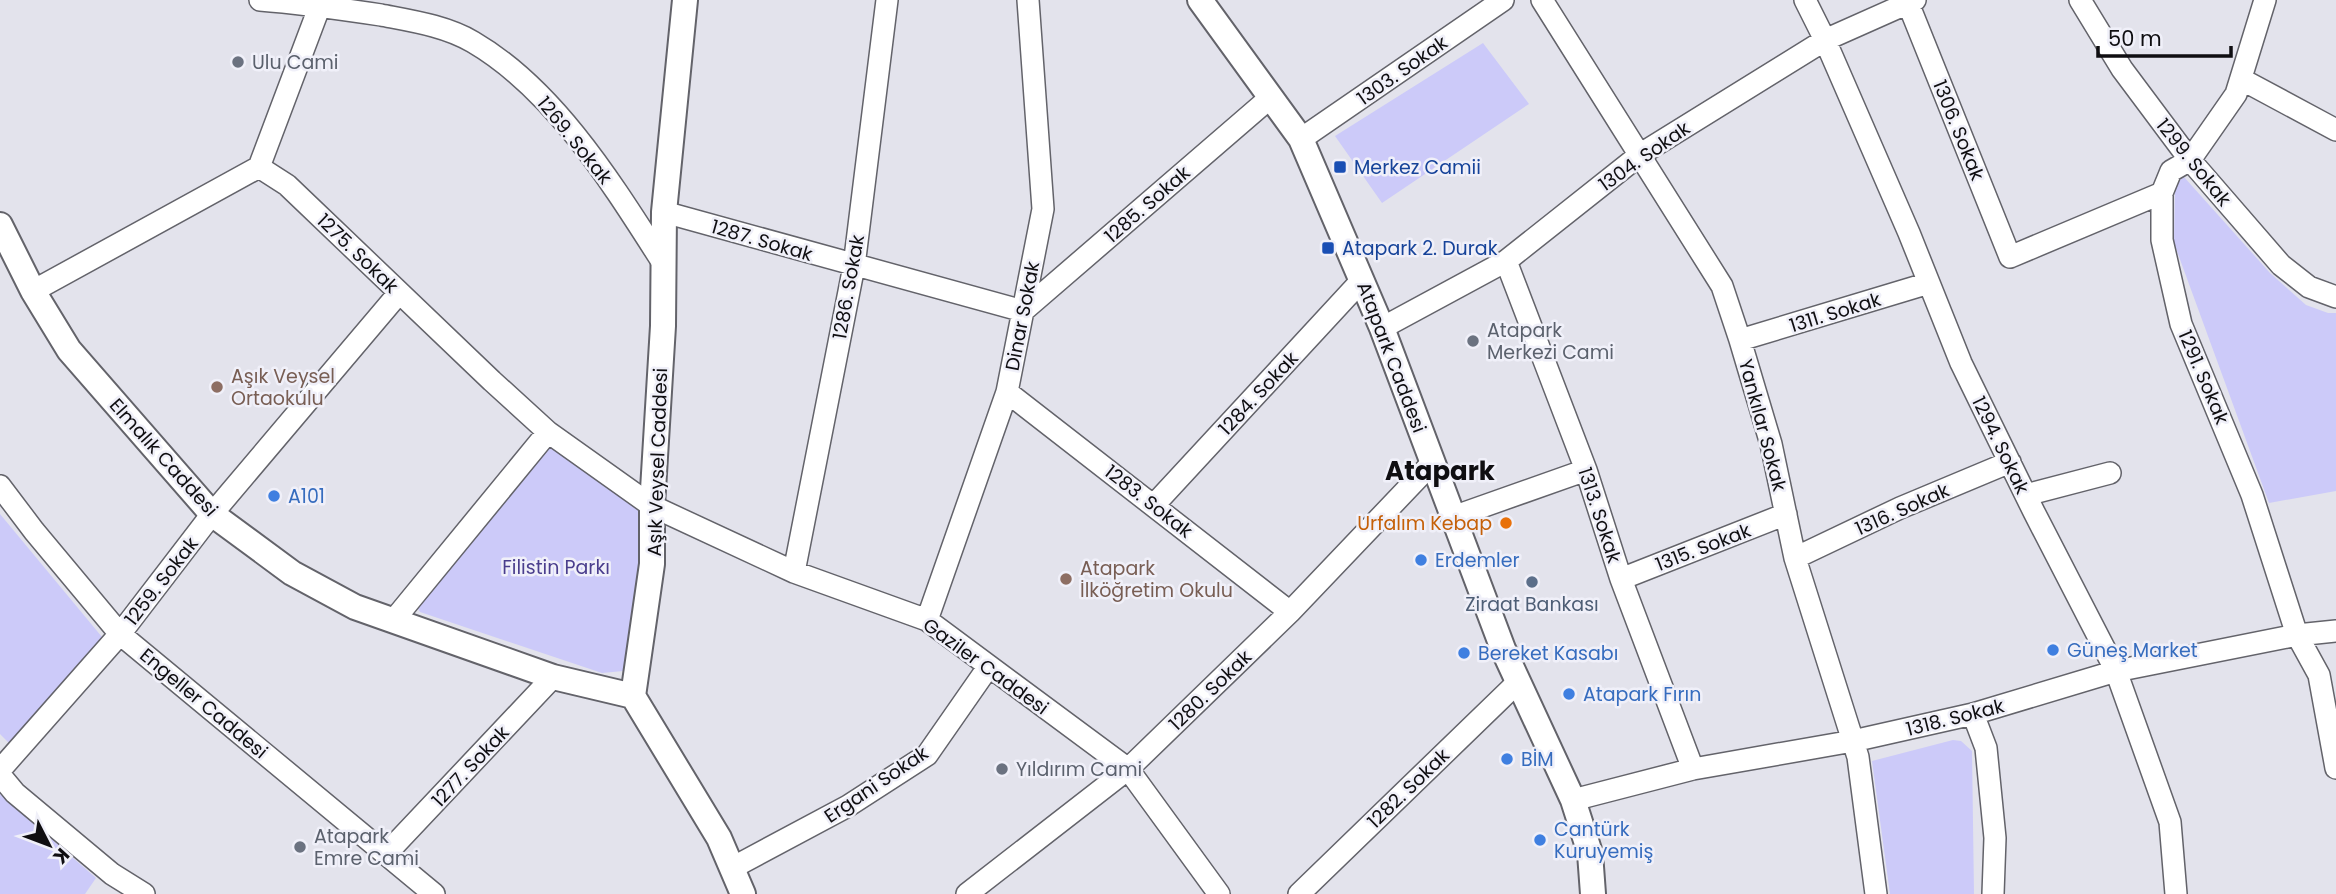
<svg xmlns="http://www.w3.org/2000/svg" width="2336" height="894" font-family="Poppins,sans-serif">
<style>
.green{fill:#cccaf9}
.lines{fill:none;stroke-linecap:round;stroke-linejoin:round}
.minor-casing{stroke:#63636a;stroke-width:24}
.tertiary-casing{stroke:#63636a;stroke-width:28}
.minor{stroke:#fff;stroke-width:21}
.tertiary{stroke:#fff;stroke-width:24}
.worship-dot{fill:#6b7280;stroke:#f0f0f9;stroke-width:2.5}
.transit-dot{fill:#1a4fb4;stroke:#f0f0f9;stroke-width:2.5}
.education-dot{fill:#8d6e63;stroke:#f0f0f9;stroke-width:2.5}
.shop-dot{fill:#3f7fe0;stroke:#f0f0f9;stroke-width:2.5}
.food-dot{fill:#e8710a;stroke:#f0f0f9;stroke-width:2.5}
.service-dot{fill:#5c6f8a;stroke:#f0f0f9;stroke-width:2.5}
.labels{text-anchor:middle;stroke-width:5;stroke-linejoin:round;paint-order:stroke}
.worship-label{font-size:19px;fill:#5b616d;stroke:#f0f0f9;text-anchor:start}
.street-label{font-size:19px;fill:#0f0e11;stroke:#f0f0f9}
.transit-label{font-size:19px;fill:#164399;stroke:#f0f0f9;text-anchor:start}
.education-label{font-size:19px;fill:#785e54;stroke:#f0f0f9;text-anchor:start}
.shop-label{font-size:19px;fill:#366cbe;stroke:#f0f0f9;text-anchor:start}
.food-label{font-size:19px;fill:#c56008;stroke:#f0f0f9;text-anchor:end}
.park-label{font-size:19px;fill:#4a3e8d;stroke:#f0f0f9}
.service-label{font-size:19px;fill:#4e5e75;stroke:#f0f0f9}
.district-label{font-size:26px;font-weight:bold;fill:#0f0e11;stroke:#f0f0f9}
</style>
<rect width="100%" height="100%" fill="#e3e3ec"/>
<path class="green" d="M 1483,43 L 1529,104 L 1382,203 L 1335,136 Z
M 2184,177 L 2270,273 L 2306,305 L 2328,313 L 2336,313 L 2336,491 L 2269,503 L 2174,243 L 2175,189 L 2177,182 Z
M 552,444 L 642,508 C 644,563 641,619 623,671 L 602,673 L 420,612 L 415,604 L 543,449 Z
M 0,514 L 102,637 L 9,743 L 0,734 Z
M 1953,740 L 1961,741 L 1972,751 L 1974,894 L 1890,894 L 1872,761 Z
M 0,794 L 96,878 L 85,894 L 0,894 Z"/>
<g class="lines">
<defs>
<path id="minor" d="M 260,0 C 301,3 341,9 381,15 C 412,21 446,26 473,42 C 555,90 613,185 663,263
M 1542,0 L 1722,286 L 1740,340 L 1771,444 L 1795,558 L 1858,757 L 1876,894
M 1805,0 L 1825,40 L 1909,233 L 1961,363 L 2034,512 L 2116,671 L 2170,822 L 2176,894
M 2080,0 L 2122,69 L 2190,160 L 2281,265 L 2309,287 L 2336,297
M 2265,0 L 2236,94 L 2190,160 L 2171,171 L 2162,193 L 2162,240 L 2181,324 L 2252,495 L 2297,635 L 2319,675 L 2336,768
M 1908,3 L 2010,257 L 2162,193
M 2241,79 L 2336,130
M 1301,139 L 1503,0
M 259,167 L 322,0
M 664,212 L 1023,311 L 1271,97
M 1506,261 L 1586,470 L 1621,579 L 1693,769
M 33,291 L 259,167 L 287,185 L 492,381 L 548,432 L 652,506 L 794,572 L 927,620 L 1128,769 L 1219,894
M 1382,328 L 1506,261 L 1641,154 L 1825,40 L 1915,0
M 1740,340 L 1929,283
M 1007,392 L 1290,612
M 0,486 L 34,531 L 120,634 L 434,894
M 2026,495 L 2110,473
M 1154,505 L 1362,280
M 1453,517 L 1586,470
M 1795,558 L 1900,508 L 2010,462
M 794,572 L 854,266 L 887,0
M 1621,579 L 1786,514
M 927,620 L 1007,392 L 1043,209 L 1028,0
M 393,621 L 548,432
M 1973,714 L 1986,748 L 1995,838 L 1993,894
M 0,770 L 120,634 L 212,514 L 399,293
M 0,775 L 15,793 L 112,874 L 144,894
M 1573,800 L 1693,769 L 1853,741 L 1973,714 L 2116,671 L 2297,635 L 2336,631
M 386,854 L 553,677
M 732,868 L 848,806 L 927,755 L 989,666
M 967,894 L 1128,769 L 1290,612 L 1433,462
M 1299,894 L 1518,682"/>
<path id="tertiary" d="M 685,0 L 664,212 L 663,326 L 652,506 L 652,564 L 633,696 L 719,838 L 743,894
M 1200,0 L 1301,139 L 1382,328 L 1503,649 L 1573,800 L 1590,853 L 1593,894
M 0,225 L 33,291 L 69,350 L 212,514 L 292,573 L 355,607 L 553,677 L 633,696"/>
</defs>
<use href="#minor" class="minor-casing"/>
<use href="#tertiary" class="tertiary-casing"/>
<use href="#minor" class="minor"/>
<use href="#tertiary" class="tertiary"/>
</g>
<g class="worship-dot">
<circle cx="238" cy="62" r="7"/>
<circle cx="1473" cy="341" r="7"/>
<circle cx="1002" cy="769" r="7"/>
<circle cx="300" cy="847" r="7"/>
</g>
<g class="transit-dot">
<rect x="1333" y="160" width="14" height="14" rx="3.5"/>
<rect x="1321" y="241" width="14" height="14" rx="3.5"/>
</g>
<g class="education-dot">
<circle cx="217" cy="387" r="7"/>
<circle cx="1066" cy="579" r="7"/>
</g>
<g class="shop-dot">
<circle cx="274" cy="496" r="7"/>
<circle cx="1421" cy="560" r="7"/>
<circle cx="2053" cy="650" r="7"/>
<circle cx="1464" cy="653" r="7"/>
<circle cx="1569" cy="694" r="7"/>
<circle cx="1507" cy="759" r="7"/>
<circle cx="1540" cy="840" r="7"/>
</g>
<circle class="food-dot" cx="1506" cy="523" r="7"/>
<circle class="service-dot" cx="1532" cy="582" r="7"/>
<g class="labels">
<g class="worship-label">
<text x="252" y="69">Ulu Cami</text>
<text x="1487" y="337">Atapark<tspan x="1487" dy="22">Merkezi Cami</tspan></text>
<text x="1016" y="776">Yıldırım Cami</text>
<text x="314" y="843">Atapark<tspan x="314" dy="22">Emre Cami</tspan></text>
</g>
<g class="street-label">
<text transform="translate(1402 70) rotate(-35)" y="7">1303. Sokak</text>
<text transform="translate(1959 130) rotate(68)" y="7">1306. Sokak</text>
<text transform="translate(575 140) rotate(51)" y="7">1269. Sokak</text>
<text transform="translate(1644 156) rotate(-35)" y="7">1304. Sokak</text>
<text transform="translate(2194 162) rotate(51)" y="7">1299. Sokak</text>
<text transform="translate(1147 204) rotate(-41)" y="7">1285. Sokak</text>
<text transform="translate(762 240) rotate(16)" y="7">1287. Sokak</text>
<text transform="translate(358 253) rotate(44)" y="7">1275. Sokak</text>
<text transform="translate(848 287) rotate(-80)" y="7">1286. Sokak</text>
<text transform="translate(1835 312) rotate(-17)" y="7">1311. Sokak</text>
<text transform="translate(1022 316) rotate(-79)" y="7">Dinar Sokak</text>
<text transform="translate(1392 357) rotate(69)" y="7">Atapark Caddesi</text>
<text transform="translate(2204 377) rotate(67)" y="7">1291. Sokak</text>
<text transform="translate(1258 393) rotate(-47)" y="7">1284. Sokak</text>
<text transform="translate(1763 425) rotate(75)" y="7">Yankılar Sokak</text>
<text transform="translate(2001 445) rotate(64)" y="7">1294. Sokak</text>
<text transform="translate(164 457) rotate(48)" y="7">Elmalık Caddesi</text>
<text transform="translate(657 462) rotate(-88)" y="7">Aşık Veysel Caddesi</text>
<text transform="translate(1149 501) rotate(38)" y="7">1283. Sokak</text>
<text transform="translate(1902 509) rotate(-24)" y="7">1316. Sokak</text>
<text transform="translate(1600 515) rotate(72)" y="7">1313. Sokak</text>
<text transform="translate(1703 547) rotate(-21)" y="7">1315. Sokak</text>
<text transform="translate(161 581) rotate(-52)" y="7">1259. Sokak</text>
<text transform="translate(986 666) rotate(36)" y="7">Gaziler Caddesi</text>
<text transform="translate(1210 690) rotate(-44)" y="7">1280. Sokak</text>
<text transform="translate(204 703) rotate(40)" y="7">Engeller Caddesi</text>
<text transform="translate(1955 717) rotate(-14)" y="7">1318. Sokak</text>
<text transform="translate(470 766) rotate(-47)" y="7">1277. Sokak</text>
<text transform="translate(876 784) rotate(-34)" y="7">Ergani Sokak</text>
<text transform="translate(1408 788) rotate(-44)" y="7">1282. Sokak</text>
</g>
<g class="transit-label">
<text x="1354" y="174">Merkez Camii</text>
<text x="1342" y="255">Atapark 2. Durak</text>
</g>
<g class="education-label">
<text x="231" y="383">Aşık Veysel<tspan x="231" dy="22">Ortaokulu</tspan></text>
<text x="1080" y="575">Atapark<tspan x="1080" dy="22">İlköğretim Okulu</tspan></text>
</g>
<g class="shop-label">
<text x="288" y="503">A101</text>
<text x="1435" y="567">Erdemler</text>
<text x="2067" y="657">Güneş Market</text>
<text x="1478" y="660">Bereket Kasabı</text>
<text x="1583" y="701">Atapark Fırın</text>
<text x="1521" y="766">BİM</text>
<text x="1554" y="836">Cantürk<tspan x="1554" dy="22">Kuruyemiş</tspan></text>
</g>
<g class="food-label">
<text x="1492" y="530">Urfalım Kebap</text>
</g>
<g class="park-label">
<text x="556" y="574">Filistin Parkı</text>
</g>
<g class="service-label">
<text x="1532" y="611">Ziraat Bankası</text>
</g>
<g class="district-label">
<text x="1440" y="480">Atapark</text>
</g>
</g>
<g transform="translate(49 845) rotate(132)" stroke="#f0f0f9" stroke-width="5" paint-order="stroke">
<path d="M0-5L12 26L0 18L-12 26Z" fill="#0f0e11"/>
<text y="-10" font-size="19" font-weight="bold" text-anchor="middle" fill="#0f0e11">K</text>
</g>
<path d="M2098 46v10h133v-10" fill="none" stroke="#0f0e11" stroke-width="3.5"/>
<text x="2108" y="46" font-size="21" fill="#0f0e11" stroke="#f0f0f9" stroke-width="5" paint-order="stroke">50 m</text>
</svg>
